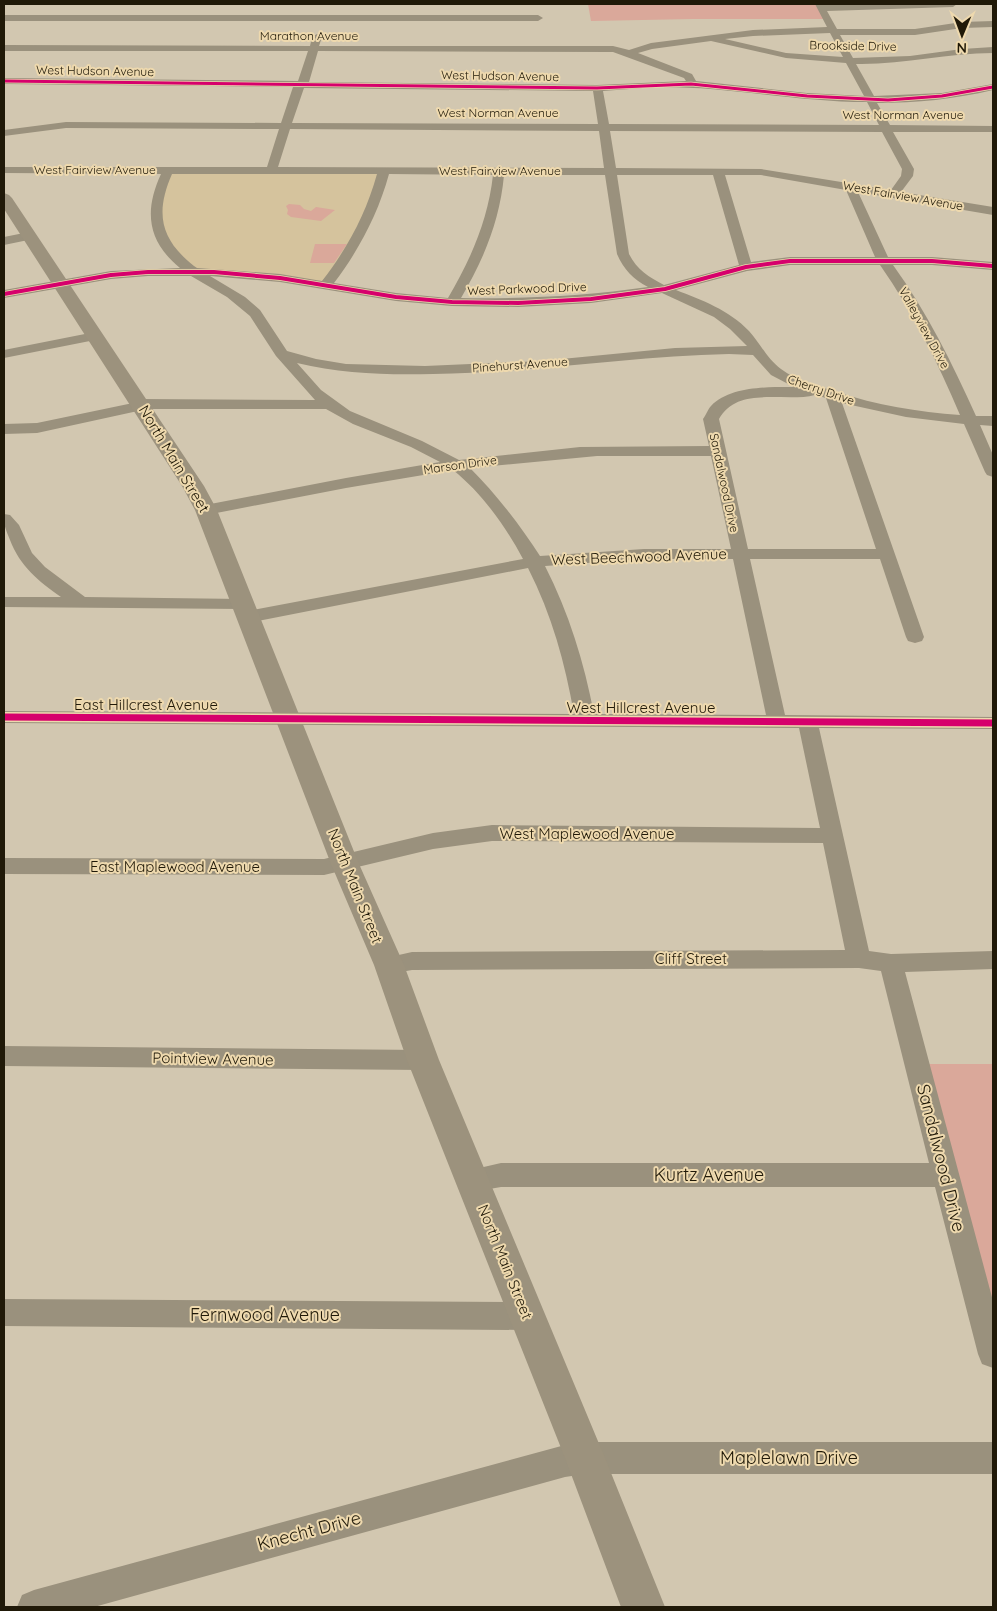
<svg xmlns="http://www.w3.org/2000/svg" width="997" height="1611" font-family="Quicksand,sans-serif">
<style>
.built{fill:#d5c39d}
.green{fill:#daa89a}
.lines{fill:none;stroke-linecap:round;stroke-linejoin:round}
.minor{fill:#9a917d;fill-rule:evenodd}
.major{fill:#9c927d;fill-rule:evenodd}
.cycleway-far2-casing{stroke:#eed9ae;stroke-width:4.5}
.cycleway-far1-casing{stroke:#eed9ae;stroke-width:5.5}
.cycleway-casing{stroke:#eed9ae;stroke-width:10}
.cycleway-far2{stroke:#d6006c;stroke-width:3}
.cycleway-far1{stroke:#d6006c;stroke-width:4}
.cycleway{stroke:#d6006c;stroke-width:7}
.labels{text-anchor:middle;stroke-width:4;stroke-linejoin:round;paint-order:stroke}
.far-street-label{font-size:12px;fill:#201908;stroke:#eed9ae}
.street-label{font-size:15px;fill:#201908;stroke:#eed9ae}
.near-street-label{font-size:18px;fill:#201908;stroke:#eed9ae}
</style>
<rect width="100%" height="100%" fill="#d2c7b0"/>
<path class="built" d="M 168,170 L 384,171 L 379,193 L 326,285 L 195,272 L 157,230 Z"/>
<path class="green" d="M 588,4 L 819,4 L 827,19 L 693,19 L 591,21 Z
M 289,204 L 300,205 L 304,209 L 311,211 L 316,207 L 335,210 L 321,221 L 291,217 L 287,214 L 288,210 L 286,206 Z
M 315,244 L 347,244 L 334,263 L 310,263 Z
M 917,1064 L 993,1064 L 993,1302 L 979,1302 Z"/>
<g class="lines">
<path class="minor" d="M 815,4 L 824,5 L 957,4 L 953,7 L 827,11 L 837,29 L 915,29 L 962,22 L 993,21 L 993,27 L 962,28 L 915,35 L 840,35 L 853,58 L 910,56 L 962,49 L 993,47 L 993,53 C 947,53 902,65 856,64 L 874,96 L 942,93 L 993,84 L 993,90 C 955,99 917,103 877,103 L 890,125 L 993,126 L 993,132 L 893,132 L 914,169 L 913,176 L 901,192 L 993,207 L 993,215 L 858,192 L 888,257 L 932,257 L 993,262 L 993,270 L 932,265 L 893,265 C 927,312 952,363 976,416 L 993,416 L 993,426 L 980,425 L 993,455 L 993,477 L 987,475 L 985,472 L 964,424 L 906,417 L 842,403 L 924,637 L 922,641 L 915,643 L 908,641 L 906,637 L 880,559 L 750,559 L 785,715 L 993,717 L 993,729 L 819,728 L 869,951 L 891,954 L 993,951 L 993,969 L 905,972 L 993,1301 L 993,1368 L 982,1364 L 978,1354 L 935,1187 L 501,1187 L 472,1192 L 462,1188 L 458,1180 L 462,1172 L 501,1163 L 929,1163 L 881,971 L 859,968 L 412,970 L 389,974 L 381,971 L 377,965 L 381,959 L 412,952 L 845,950 L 823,843 L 492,841 L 433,849 L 324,875 L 4,874 L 4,858 L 324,859 L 433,833 L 492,825 L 820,828 L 799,728 L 4,723 L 4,711 L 574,714 C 565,663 552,615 528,568 L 248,623 L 242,621 L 239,617 L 242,613 L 248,611 L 523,559 C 506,527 482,493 453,470 L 346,488 L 206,515 L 200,514 L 198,510 L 200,506 L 346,478 L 440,462 L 411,447 L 353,424 L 326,409 L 147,409 L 37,433 L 4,434 L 4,424 L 37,423 L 133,403 L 140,399 L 315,400 L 276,356 L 250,316 L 227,297 L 191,276 L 148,276 L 111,279 L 4,298 L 4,290 L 111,271 L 180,268 C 147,241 144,211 161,174 L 4,173 L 4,167 L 267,167 L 279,129 L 66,128 L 4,136 L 4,130 L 66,122 L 281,123 L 293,87 L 4,84 L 4,78 L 298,81 L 308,51 L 4,51 L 4,45 L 310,46 L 312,37 L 317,34 L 322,37 L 319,46 L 613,46 L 629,50 L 651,43 L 753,30 L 827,27 ZM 830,33 L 843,57 L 786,53 L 725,39 L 753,36 ZM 711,41 L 786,58 L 846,63 L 864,96 L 807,93 L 696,81 L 692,74 L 638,53 L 652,49 ZM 318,51 L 613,52 L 684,78 L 686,81 L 597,85 L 309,82 ZM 656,87 C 727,86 796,102 867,102 L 879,125 L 609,124 L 603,91 ZM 304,88 L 593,91 L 598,124 L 292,123 ZM 290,129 L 599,131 L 604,168 L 278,167 ZM 610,131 L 882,132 L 902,169 L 901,176 L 891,190 L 761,169 L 616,168 ZM 172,174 L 377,174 C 366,214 347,249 322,281 L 280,274 L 197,268 L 194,266 C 160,239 155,213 172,174 ZM 389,174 L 493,175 C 488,220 471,259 448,298 L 396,293 L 334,283 C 359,250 378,214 389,174 ZM 504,175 L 605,175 L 617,254 C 624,270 633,279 648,287 C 586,296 524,299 461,298 C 484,259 500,220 504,175 ZM 617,175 L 713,175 L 739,265 L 664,285 C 649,277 637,270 629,254 ZM 725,175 L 761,175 L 846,190 L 875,257 L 790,257 L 751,262 ZM 790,265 L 880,265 C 913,312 938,363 960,415 C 918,412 876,405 837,392 C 818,386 797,381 781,369 C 767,359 760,343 749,331 C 729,310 702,300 676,290 L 747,271 ZM 210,276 L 280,282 L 396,301 L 452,306 L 518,307 L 591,303 L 662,293 L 714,317 L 730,329 L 747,346 L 675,348 L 541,361 L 425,366 L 346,364 L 316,359 L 287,351 L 260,310 L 245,297 ZM 729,354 L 753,355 L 771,375 L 794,387 C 769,387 730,386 711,406 C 708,409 706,415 703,419 L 709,446 L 580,447 L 459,460 L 422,441 L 350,411 L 321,390 L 297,363 C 342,374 387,375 433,374 C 532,373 630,356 729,354 ZM 815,395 L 826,398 L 876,549 L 748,549 L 719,419 C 738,385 785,403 815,395 ZM 597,456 L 711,456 L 731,549 L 644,549 L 540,556 C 519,524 497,495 470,468 ZM 644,559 L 733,559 L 766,715 L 594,714 C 584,662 569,613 545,566 Z
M 4,15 L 538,15 L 543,18 L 538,21 L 4,21 Z
M 29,232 L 35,236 L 33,239 L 4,245 L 4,237 Z
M 95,332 L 102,336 L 100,339 L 4,358 L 4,350 Z
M 4,514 L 10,515 L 19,525 L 32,553 L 45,567 L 85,597 L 243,599 L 249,600 L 252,604 L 249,608 L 243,609 L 4,607 L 4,597 L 61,597 C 38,581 20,566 10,540 C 6,530 3,524 4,514 Z
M 4,1046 L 423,1050 L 432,1053 L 436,1060 L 432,1067 L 423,1070 L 4,1066 Z
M 4,1299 L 526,1302 L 536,1306 L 541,1316 L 536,1326 L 526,1330 L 4,1326 Z
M 585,1442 L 993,1442 L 993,1474 L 585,1474 L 565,1477 L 94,1607 L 17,1607 L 22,1595 L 34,1590 L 565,1445 Z"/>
<path class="major" d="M 4,193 L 9,195 L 12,198 L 204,486 L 217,510 L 359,864 L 404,965 L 439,1060 L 605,1458 L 665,1607 L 621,1607 L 565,1458 L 407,1060 L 374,965 L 331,864 L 195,510 L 182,486 L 4,209 Z"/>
<defs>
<path id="cycleway-far2" d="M 4,81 L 597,88 L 691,84 L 807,96 L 888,100 L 942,96 L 993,87"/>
<path id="cycleway-far1" d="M 4,294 L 111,275 L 148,272 L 214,272 L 280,278 L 396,297 L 452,302 L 518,303 L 591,299 L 665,289 L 746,267 L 790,261 L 932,261 L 993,266"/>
<path id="cycleway" d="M 4,717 L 993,723"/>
</defs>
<use href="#cycleway-far2" class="cycleway-far2-casing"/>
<use href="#cycleway-far1" class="cycleway-far1-casing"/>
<use href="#cycleway" class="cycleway-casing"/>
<use href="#cycleway-far2" class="cycleway-far2"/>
<use href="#cycleway-far1" class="cycleway-far1"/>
<use href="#cycleway" class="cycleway"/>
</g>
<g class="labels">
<g class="far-street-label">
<text x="309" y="40">Marathon Avenue</text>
<text transform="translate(853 46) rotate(1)" y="4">Brookside Drive</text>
<text transform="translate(95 71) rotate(1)" y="4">West Hudson Avenue</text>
<text transform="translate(500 76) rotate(1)" y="4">West Hudson Avenue</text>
<text x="498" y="117">West Norman Avenue</text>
<text x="903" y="119">West Norman Avenue</text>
<text x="95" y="174">West Fairview Avenue</text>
<text x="500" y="175">West Fairview Avenue</text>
<text transform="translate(903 196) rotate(10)" y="4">West Fairview Avenue</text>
<text transform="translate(527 289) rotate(-2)" y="4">West Parkwood Drive</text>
<text transform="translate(924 328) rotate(61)" y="4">Valleyview Drive</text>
<text transform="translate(520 365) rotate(-4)" y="4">Pinehurst Avenue</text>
<text transform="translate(821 390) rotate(19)" y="4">Cherry Drive</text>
<text transform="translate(460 465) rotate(-8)" y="4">Marson Drive</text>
<text transform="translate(724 483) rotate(78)" y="4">Sandalwood Drive</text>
</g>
<g class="street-label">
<text transform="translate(174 459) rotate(59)" y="5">North Main Street</text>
<text transform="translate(639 557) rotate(-2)" y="5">West Beechwood Avenue</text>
<text x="146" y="710">East Hillcrest Avenue</text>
<text x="641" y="713">West Hillcrest Avenue</text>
<text x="587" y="839">West Maplewood Avenue</text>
<text x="175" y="872">East Maplewood Avenue</text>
<text transform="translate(355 886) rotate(68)" y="5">North Main Street</text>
<text x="691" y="964">Cliff Street</text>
<text transform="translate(213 1059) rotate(1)" y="5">Pointview Avenue</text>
<text transform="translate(505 1262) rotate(68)" y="5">North Main Street</text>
</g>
<g class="near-street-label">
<text transform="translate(941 1158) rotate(76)" y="6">Sandalwood Drive</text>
<text x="709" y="1181">Kurtz Avenue</text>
<text x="265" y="1321">Fernwood Avenue</text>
<text x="789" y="1464">Maplelawn Drive</text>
<text transform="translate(309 1531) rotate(-15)" y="6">Knecht Drive</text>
</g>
</g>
<rect width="997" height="1611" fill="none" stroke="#201908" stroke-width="10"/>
<g transform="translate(962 35) rotate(181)" stroke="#eed9ae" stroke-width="4" paint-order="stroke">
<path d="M0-4L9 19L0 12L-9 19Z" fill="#201908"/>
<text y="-8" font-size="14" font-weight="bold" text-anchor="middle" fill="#201908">N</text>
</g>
</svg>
